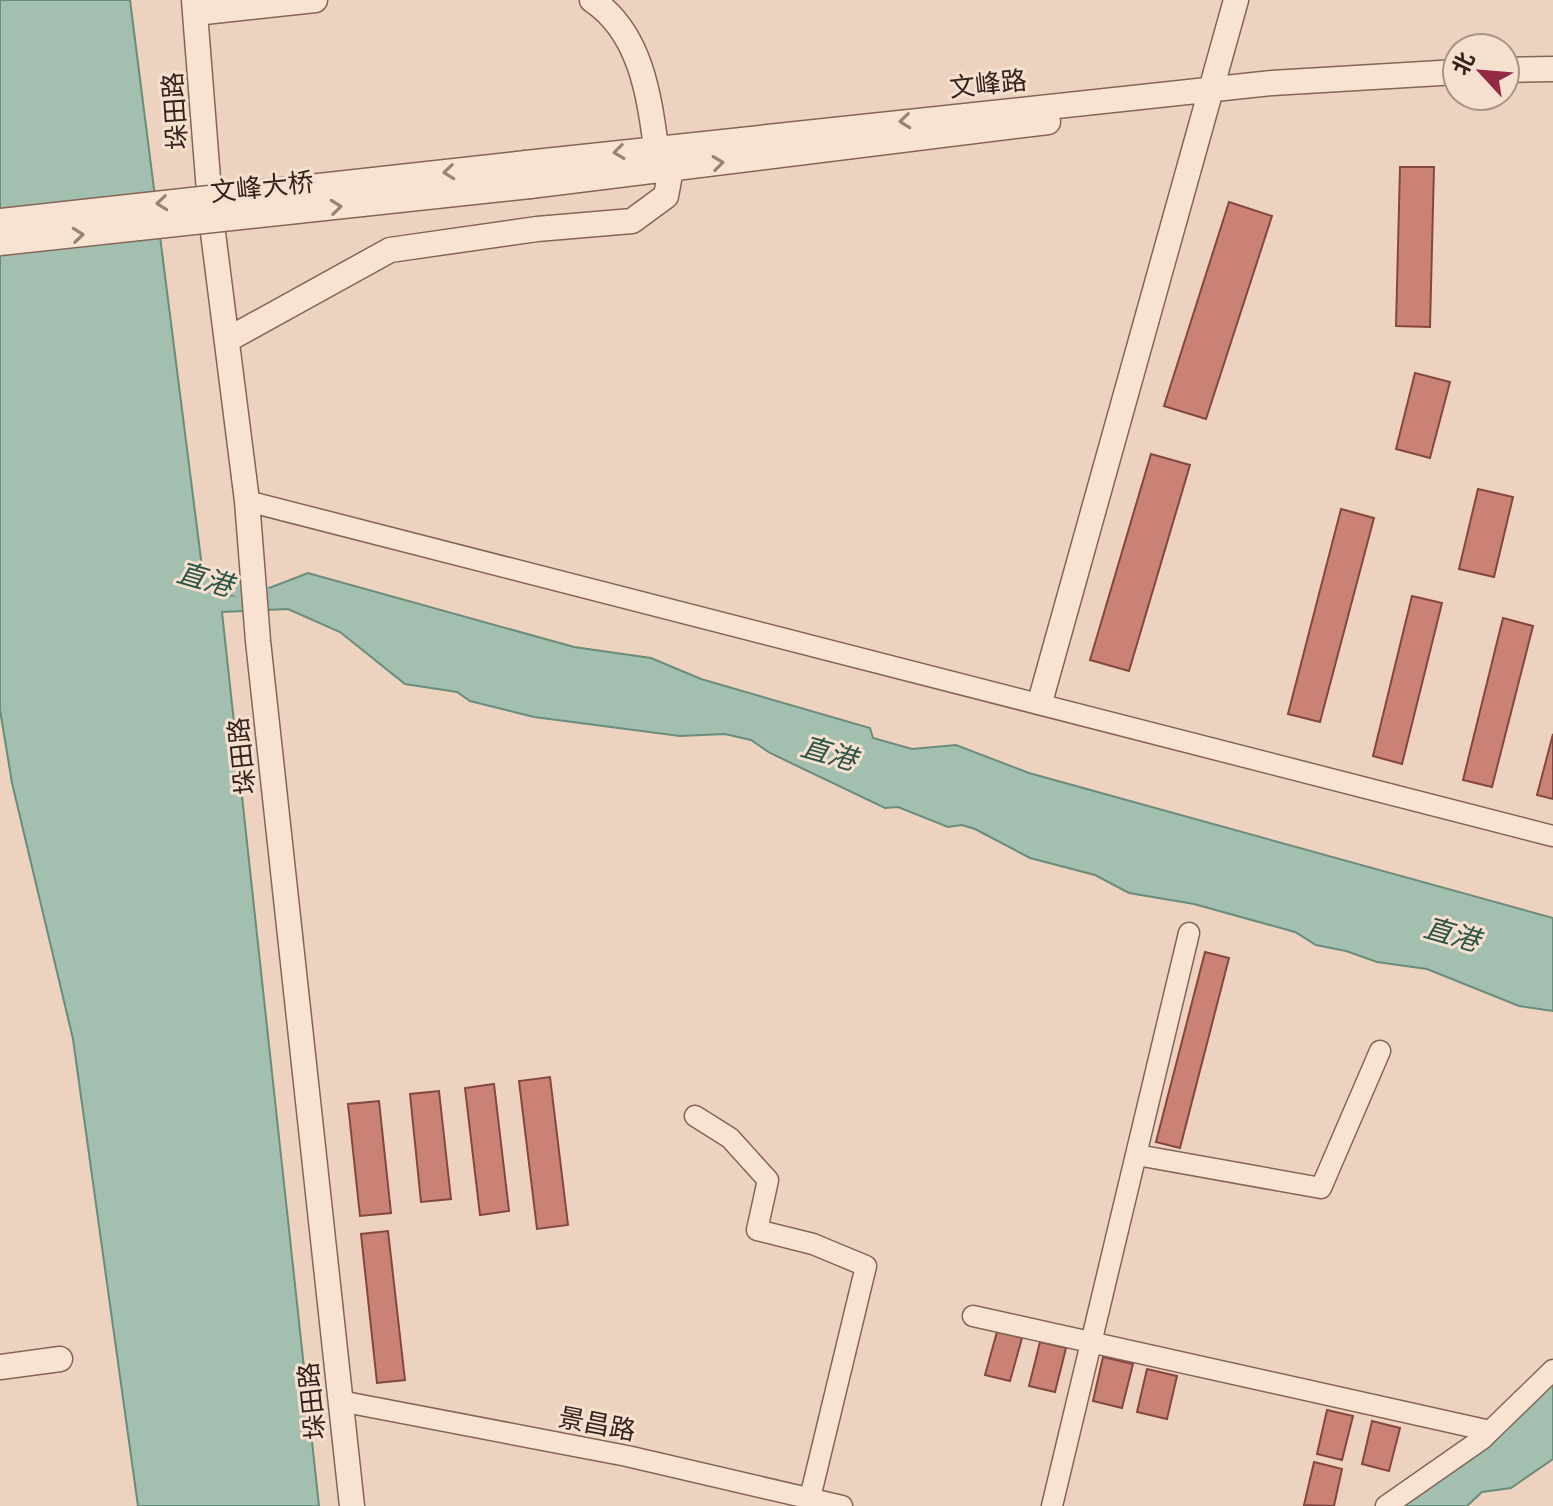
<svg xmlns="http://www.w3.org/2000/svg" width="1553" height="1506" font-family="'Playfair Display','Noto Sans SC',serif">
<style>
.water{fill:#a2bfaf;stroke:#6a8c7b;stroke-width:2}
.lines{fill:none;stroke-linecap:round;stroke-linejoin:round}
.canal{stroke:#a2bfaf;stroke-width:18}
.building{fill:#cb8276;stroke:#84473e;stroke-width:2}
.minor-casing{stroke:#856458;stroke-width:23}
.tertiary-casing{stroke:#856458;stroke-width:27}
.minor{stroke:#f8e3d2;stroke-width:20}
.tertiary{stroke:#f8e3d2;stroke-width:24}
.tertiary-bridge-casing{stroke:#856458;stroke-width:27;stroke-linecap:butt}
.tertiary-bridge{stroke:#f8e3d2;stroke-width:24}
.oneway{stroke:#968277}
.labels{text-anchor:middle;stroke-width:6;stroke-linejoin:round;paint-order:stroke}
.street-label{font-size:26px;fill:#35221c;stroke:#f5dfcf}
.water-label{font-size:28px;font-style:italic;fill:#2c5547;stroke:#f5dfcf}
</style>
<rect width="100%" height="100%" fill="#edd3bf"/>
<path class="water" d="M 0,0 L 130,0 L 202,567 L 217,573 L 219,596 L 251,595 L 308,573 L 574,647 L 651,658 L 701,679 L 870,728 L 873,738 L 912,749 L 956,745 L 1029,773 L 1553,918 L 1553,1011 L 1519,1006 L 1427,969 L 1377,962 L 1346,951 L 1316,945 L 1295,932 L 1194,904 L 1129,893 L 1095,875 L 1030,858 L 975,829 L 962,825 L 948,827 L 898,807 L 885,808 L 770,753 L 751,740 L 725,734 L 680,736 L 534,717 L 470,701 L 457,692 L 405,684 L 340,632 L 288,609 L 222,612 L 319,1506 L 138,1506 L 73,1039 L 12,783 L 0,710 Z
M 1553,1370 L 1553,1459 L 1511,1488 L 1482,1492 L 1467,1506 L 1386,1506 Z"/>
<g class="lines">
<path class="canal" d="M 194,575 L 262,594"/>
</g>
<path class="building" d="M 1400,167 L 1434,167 L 1430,327 L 1396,326 Z
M 1229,202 L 1272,216 L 1206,419 L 1164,406 Z
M 1415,373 L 1450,382 L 1430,458 L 1396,449 Z
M 1151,454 L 1190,465 L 1129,671 L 1090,660 Z
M 1478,489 L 1513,497 L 1494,577 L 1459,569 Z
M 1341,509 L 1374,518 L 1320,722 L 1288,714 Z
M 1412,596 L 1442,603 L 1402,764 L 1373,756 Z
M 1503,618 L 1533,626 L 1492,787 L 1463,780 Z
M 1553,734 L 1553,799 L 1537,795 Z
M 1205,952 L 1229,958 L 1180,1148 L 1156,1142 Z
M 550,1077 L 568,1225 L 537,1229 L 519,1081 Z
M 494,1084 L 509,1211 L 480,1215 L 465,1088 Z
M 439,1091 L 451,1199 L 421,1202 L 410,1094 Z
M 379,1101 L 391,1213 L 360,1216 L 348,1104 Z
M 388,1231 L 405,1380 L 377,1383 L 361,1234 Z
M 997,1332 L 1022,1338 L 1010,1381 L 985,1375 Z
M 1040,1342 L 1066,1348 L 1055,1392 L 1029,1386 Z
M 1103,1357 L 1133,1364 L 1122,1408 L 1093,1401 Z
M 1147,1369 L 1177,1376 L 1167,1419 L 1137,1412 Z
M 1327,1410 L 1353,1416 L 1342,1460 L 1317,1454 Z
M 1372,1421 L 1400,1428 L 1389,1471 L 1362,1464 Z
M 1314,1462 L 1342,1469 L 1334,1506 L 1304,1505 Z"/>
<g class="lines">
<defs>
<path id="minor" d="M 247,501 L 1553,836
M 695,1116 L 730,1138 L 768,1180 L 757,1230 L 813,1244 L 866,1266 L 808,1506
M 1137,1155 L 1321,1188 L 1380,1051
M 973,1316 L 1490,1431
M 340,1401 L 627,1456 L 842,1506
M 1052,1506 L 1189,933
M 1386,1506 L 1482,1439 L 1553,1370"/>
<path id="tertiary" d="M 194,0 L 211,217 L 247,501 L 258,641 L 352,1506
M 592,0 C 640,32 649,94 656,147
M 195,13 L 315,0
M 1505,70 L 1553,69
M 526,163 L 1272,83 L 1457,72
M 530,186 L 1048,122
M 227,340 L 390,250 L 537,229 L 632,221 L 666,196 L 671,169
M 1040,702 L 1236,0
M 0,1367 L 60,1359"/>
</defs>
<use href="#minor" class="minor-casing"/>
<use href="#tertiary" class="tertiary-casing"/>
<use href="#minor" class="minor"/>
<use href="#tertiary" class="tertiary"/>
<defs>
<path id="tertiary-bridge" d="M 0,221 L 526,163
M 0,243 L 530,186"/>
</defs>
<use href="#tertiary-bridge" class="tertiary-bridge-casing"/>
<use href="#tertiary-bridge" class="tertiary-bridge"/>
</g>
<defs><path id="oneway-chevron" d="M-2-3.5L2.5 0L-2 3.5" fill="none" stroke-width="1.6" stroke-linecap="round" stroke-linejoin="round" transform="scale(2)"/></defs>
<g class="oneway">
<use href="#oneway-chevron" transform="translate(905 121) rotate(174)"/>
<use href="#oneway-chevron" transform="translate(619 152) rotate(173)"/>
<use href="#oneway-chevron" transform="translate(718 163) rotate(-7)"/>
<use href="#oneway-chevron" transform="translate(449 172) rotate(174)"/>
<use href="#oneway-chevron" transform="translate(162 203) rotate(174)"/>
<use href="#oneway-chevron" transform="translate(336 207) rotate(-6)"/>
<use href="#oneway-chevron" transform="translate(78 235) rotate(-6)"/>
</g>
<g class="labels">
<g class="street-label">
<text transform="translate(988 84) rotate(-6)" y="9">文峰路</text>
<text transform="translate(175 111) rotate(-94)" y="9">垛田路</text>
<text transform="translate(262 187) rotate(-6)" y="9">文峰大桥</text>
<text transform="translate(242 756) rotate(-96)" y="9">垛田路</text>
<text transform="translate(312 1401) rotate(-96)" y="9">垛田路</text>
<text transform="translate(597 1424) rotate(11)" y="9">景昌路</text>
</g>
<g class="water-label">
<text transform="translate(205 579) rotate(16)" y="10">直港</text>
<text transform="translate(829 753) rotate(16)" y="10">直港</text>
<text transform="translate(1452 934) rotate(16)" y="10">直港</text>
</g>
</g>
<g transform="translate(1481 72) rotate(296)"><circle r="38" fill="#f5dfcf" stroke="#a89387" stroke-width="2"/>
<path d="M0-6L14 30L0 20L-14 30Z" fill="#942946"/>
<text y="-12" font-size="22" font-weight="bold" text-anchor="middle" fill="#35221c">北</text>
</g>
</svg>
